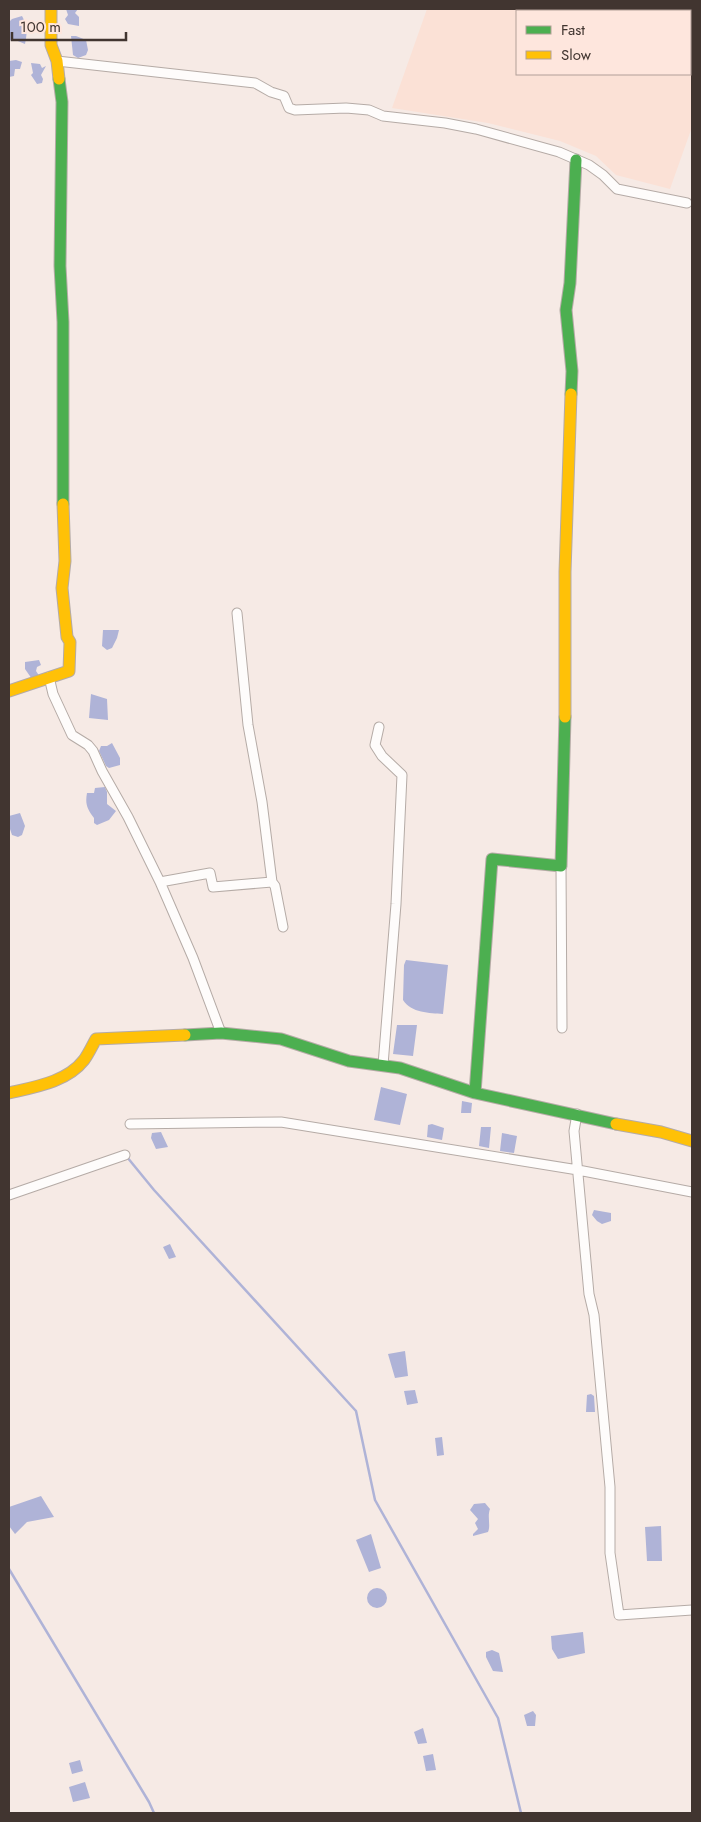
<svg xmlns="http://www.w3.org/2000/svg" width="701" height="1822" font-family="Jost,sans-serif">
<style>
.built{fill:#fbe1d6;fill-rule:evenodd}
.water{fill:#afb3d7}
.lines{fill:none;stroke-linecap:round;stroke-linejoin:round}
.stream{stroke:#afb3d7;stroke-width:2.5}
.street-casing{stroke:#b5aba6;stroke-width:11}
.fast-casing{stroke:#b5aba6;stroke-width:13}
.slow-casing{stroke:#b5aba6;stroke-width:13}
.street{stroke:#fefcfb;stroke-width:9}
.fast{stroke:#4caf50;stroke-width:11}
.slow{stroke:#ffc107;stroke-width:11}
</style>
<rect width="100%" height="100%" fill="#f6eae5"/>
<path class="built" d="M 427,9 L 692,9 L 692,127 L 670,189 L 616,175 L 596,156 L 560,141 L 488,123 L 392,108 ZM 690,11 L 690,74 L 517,74 L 517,11 Z"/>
<path class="water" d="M 66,9 L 78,9 L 75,13 L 79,17 L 79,26 L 68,24 L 65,19 L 68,15 Z
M 22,16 C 28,26 27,34 25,44 L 13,39 L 9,41 L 9,22 L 12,19 Z
M 71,36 L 76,36 L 86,40 L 88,50 L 86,55 L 78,58 L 73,55 Z
M 16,60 L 22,62 L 20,69 L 15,69 L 14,76 L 9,77 L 9,61 Z
M 31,63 L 40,64 L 42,68 L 46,66 L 41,75 L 43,79 L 42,83 L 37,84 L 31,75 L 33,73 Z
M 103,630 L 119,630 L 117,638 L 112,648 L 107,650 L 102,646 Z
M 39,660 L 41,665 L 37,667 L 36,671 L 40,677 L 32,679 L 25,669 L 25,662 Z
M 91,694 L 107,699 L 108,720 L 89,718 Z
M 112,743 L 120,758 L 120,765 L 109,768 L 106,766 L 99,751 L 101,746 L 107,746 Z
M 105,787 L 107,792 L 107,804 L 116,811 L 109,820 L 97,825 L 94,823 L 94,818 C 87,809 85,804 87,793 L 94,793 L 95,788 Z
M 20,813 L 25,826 L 22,835 L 18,837 L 12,835 L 9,826 L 9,816 Z
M 406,960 L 448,965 L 443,1014 C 430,1013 411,1013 403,1000 L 404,965 Z
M 397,1025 L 417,1025 L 413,1056 L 393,1054 Z
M 381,1087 L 407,1094 L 400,1125 L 374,1120 Z
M 462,1101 L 472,1103 L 471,1113 L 461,1113 Z
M 432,1124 L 444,1128 L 442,1140 L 427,1137 L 428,1125 Z
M 481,1127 L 491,1127 L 489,1148 L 479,1146 Z
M 161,1132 L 168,1147 L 156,1149 L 151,1138 L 152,1133 Z
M 502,1133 L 517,1136 L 514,1153 L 500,1151 Z
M 594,1210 L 611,1213 L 611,1221 L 602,1224 L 597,1221 L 592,1215 Z
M 170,1244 L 176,1257 L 169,1259 L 163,1247 Z
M 405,1351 L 408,1376 L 395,1378 L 388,1354 Z
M 415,1390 L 418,1403 L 407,1405 L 404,1391 Z
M 591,1394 L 594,1396 L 595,1412 L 586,1412 L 587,1395 Z
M 442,1437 L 444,1455 L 437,1456 L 435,1438 Z
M 41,1496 L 54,1517 L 27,1522 L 15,1534 L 9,1526 L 9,1507 Z
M 485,1503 L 490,1509 C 487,1517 491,1525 488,1532 L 473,1536 L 473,1534 L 478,1529 L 475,1523 L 478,1519 L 470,1510 L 474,1504 Z
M 661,1526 L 662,1561 L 647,1561 L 645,1527 Z
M 371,1534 L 381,1568 L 369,1572 L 356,1540 Z
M367 1598a10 10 0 1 1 20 0a10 10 0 1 1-20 0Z
M 583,1632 L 585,1653 L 558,1659 L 552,1649 L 551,1636 Z
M 492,1650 L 499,1653 L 503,1672 L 493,1671 L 486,1657 L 486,1652 Z
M 533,1711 L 536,1715 L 535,1726 L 527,1726 L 524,1715 Z
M 423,1728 L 427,1743 L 418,1744 L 414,1732 Z
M 433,1754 L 436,1770 L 426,1771 L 423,1756 Z
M 80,1760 L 83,1771 L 72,1774 L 69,1763 Z
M 85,1782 L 90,1798 L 73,1802 L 69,1787 Z"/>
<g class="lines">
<path class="stream" d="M 127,1157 L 154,1190 L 356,1411 L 375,1500 L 498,1718 L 521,1813
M 9,1569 L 149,1802 L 154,1813"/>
<defs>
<path id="street" d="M 57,61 L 255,83 L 271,92 L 284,96 L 289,108 L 295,110 L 346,108 L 369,110 L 383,116 L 445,123 L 476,129 L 559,152 L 589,165 L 603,175 L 617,189 L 687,203
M 237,613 L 248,725 L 262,802 L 272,882 L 275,886 L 283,927
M 49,677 L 53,694 L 72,735 L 88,745 L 93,751 L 102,771 L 128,817 L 160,882 L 193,958 L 221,1033
M 379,727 L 375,745 L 382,756 L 402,775 L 396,904 L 383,1065
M 561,866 L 562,1028
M 160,882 L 210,873 L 213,887 L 272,882
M 577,1114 L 574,1131 L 589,1294 L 594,1315 L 610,1487 L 610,1553 L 619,1615 L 692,1610
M 130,1124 L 281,1122 L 578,1170 L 692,1192
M 9,1195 L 125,1155"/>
<path id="fast" d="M 59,79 L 62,102 L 60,266 L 63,322 L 63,504
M 571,394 L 572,371 L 566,310 L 570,283 L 576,160
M 185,1035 L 221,1033 L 281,1039 L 349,1061 L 400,1068 L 475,1093 L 616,1124
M 475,1093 L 492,859 L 561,866 L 565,717"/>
<path id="slow" d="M 51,9 L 51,45 L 57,61 L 59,79
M 9,691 L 69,671 L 70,642 L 67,637 L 62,588 L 65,561 L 63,504
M 565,717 L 565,572 L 571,394
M 9,1093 C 35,1087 67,1082 84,1060 C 89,1053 92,1046 96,1039 L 185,1035
M 616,1124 L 661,1132 L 692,1141"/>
</defs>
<use href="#street" class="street-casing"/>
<use href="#fast" class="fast-casing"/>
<use href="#slow" class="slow-casing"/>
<use href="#street" class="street"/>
<use href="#fast" class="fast"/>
<use href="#slow" class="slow"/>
</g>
<rect width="701" height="1822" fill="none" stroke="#413530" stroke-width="20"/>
<rect x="516" y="10" width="175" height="65" fill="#fee6dd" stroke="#b29f98"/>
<rect x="526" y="26" width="25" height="8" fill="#4caf50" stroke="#b29f98"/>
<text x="561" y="35" font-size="15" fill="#413530">Fast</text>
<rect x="526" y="51" width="25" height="8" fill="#ffc107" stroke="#b29f98"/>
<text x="561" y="60" font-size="15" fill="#413530">Slow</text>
<path d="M12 32v8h114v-8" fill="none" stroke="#413530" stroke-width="2.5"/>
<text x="20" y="32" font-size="15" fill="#413530" stroke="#fee6dd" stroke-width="4" paint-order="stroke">100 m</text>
</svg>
